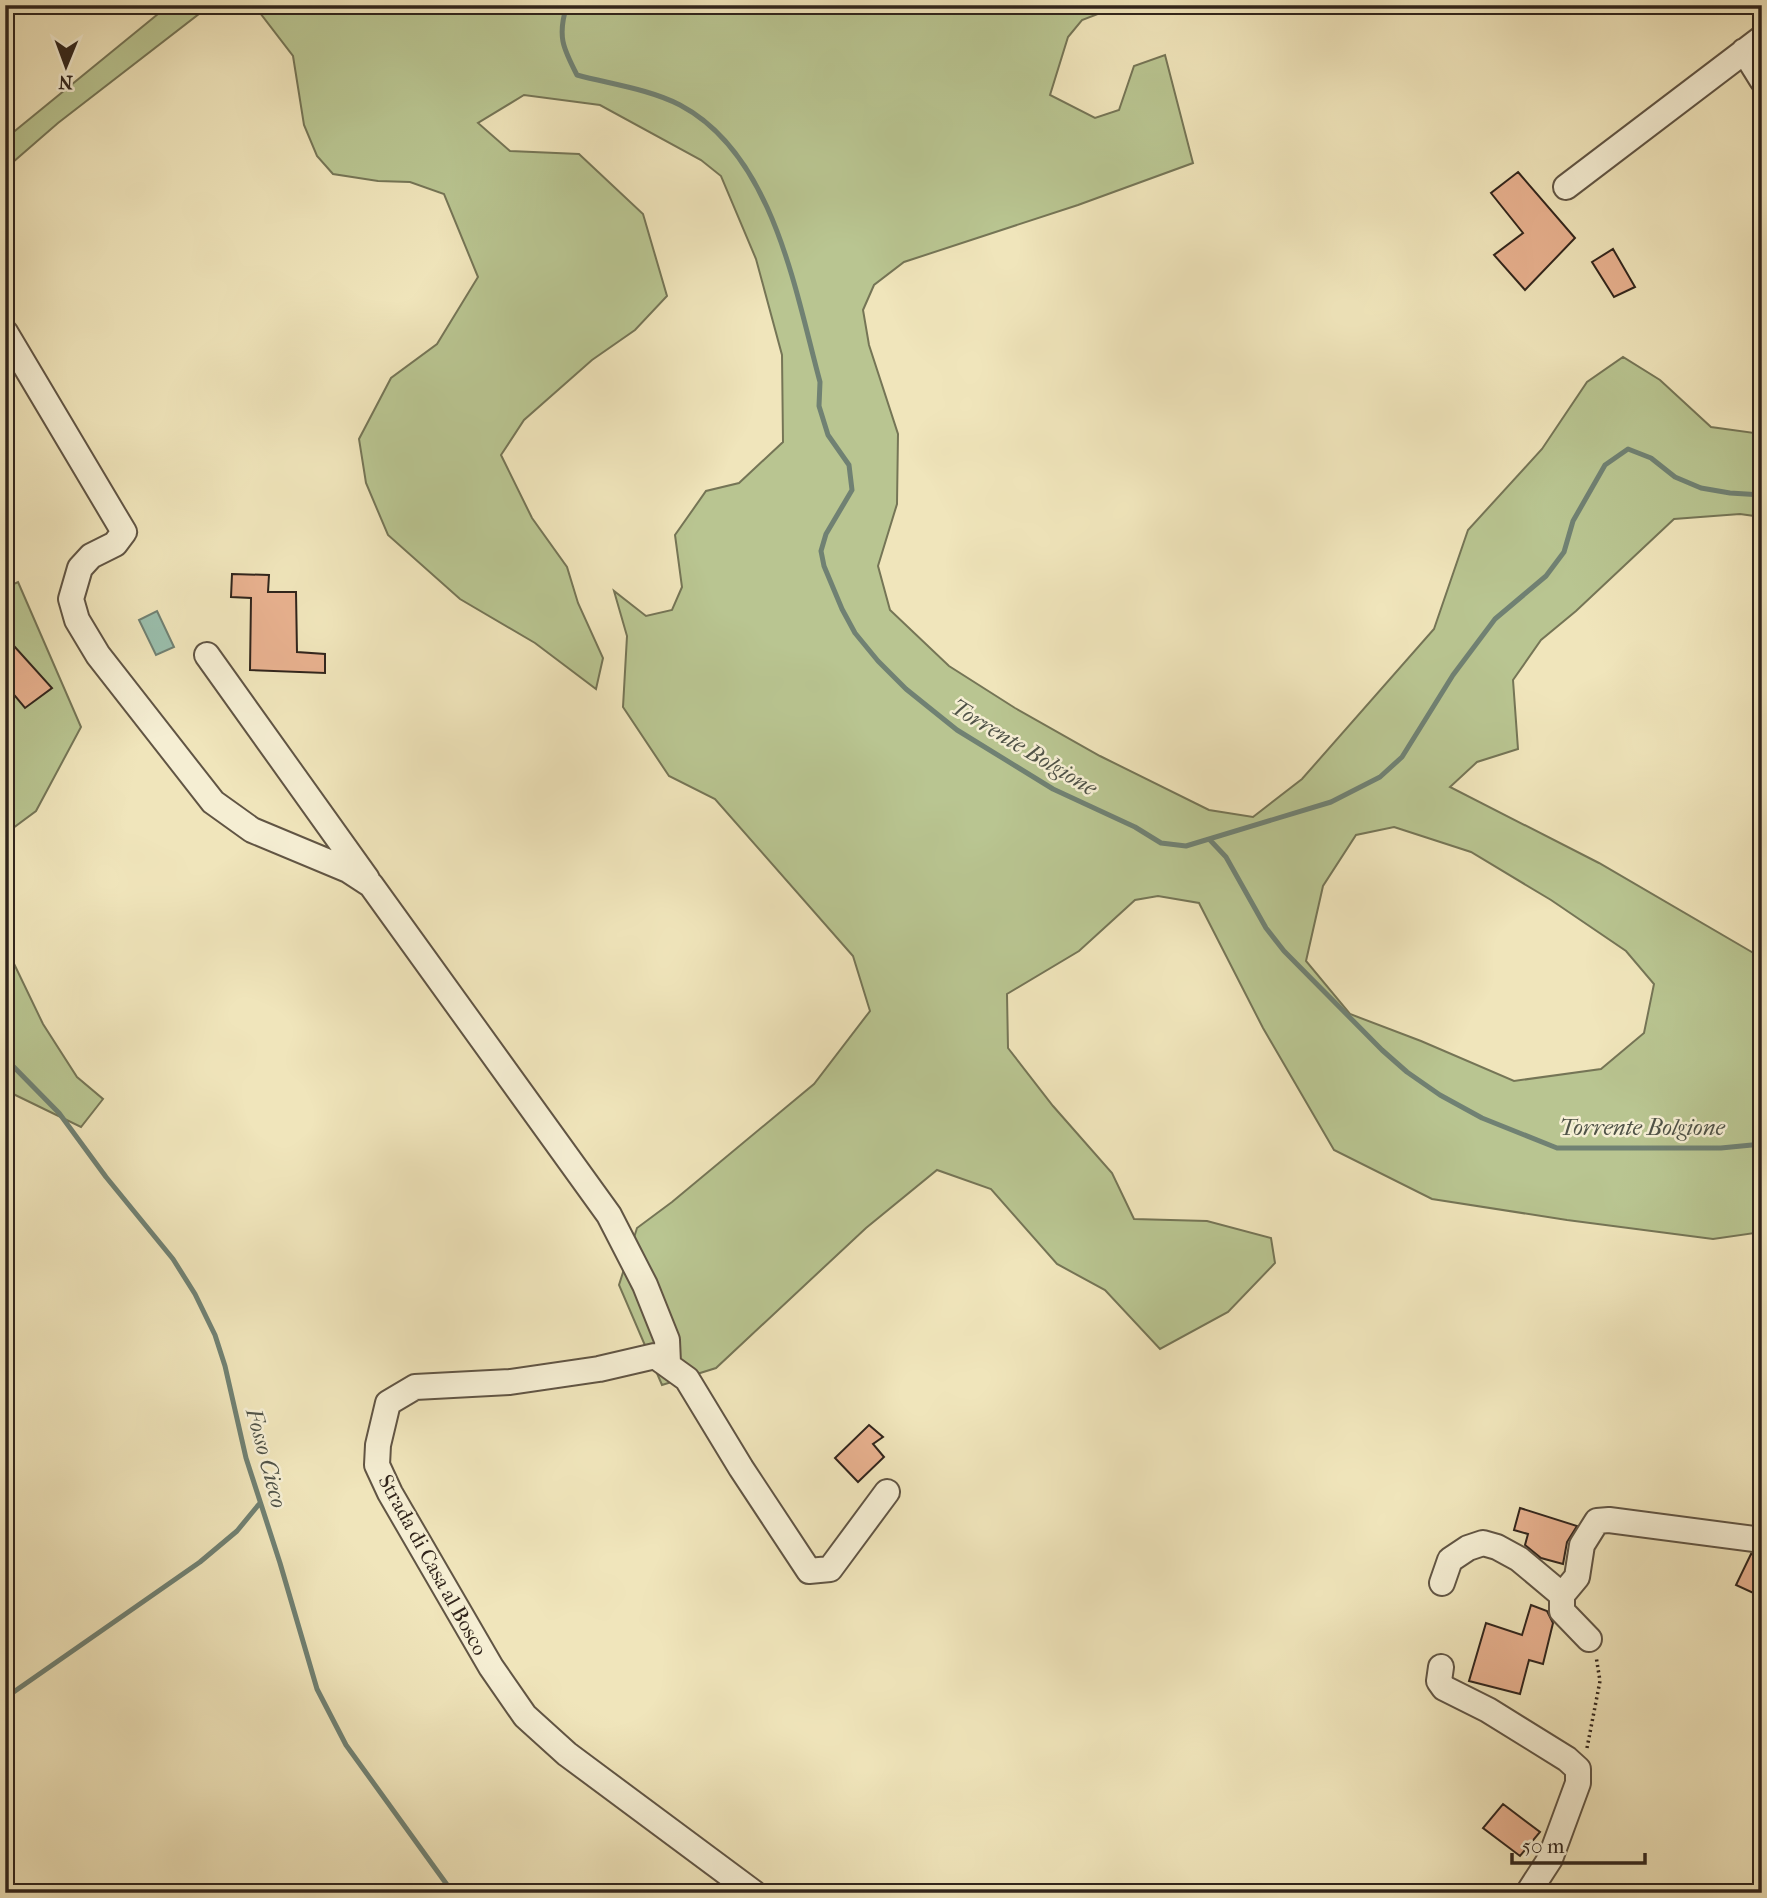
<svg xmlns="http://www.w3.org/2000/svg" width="1767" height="1898" font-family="'IM FELL French Canon',serif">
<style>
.green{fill:#b9c591;stroke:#757556;stroke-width:2;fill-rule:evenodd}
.water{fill:#9abfad;stroke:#708173;stroke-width:2}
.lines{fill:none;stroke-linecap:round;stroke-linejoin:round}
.stream{stroke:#708173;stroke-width:5}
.building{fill:#e8b18f;stroke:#31251c;stroke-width:2}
.minor-casing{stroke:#615544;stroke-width:28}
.path{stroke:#31251c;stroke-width:3.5;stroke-dasharray:2 3.5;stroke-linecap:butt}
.minor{stroke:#f5eed3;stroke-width:24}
.labels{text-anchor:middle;stroke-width:5;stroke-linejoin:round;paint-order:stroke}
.street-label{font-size:21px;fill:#31251c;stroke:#f5eed3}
.water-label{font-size:23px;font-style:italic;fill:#505348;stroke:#f5eed3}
</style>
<rect width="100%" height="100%" fill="#f0e5bb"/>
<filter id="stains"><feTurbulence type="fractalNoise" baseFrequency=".00286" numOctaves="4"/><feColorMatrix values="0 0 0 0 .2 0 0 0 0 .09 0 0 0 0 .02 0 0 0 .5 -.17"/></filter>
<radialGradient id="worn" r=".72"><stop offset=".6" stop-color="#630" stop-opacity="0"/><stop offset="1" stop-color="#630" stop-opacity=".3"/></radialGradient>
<path class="green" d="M 169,5 L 230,5 L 199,14 L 58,123 L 5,169 L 5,139 Z
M 254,5 L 1121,5 L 1082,20 L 1068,37 L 1050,95 L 1095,118 L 1119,110 L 1134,66 L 1165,55 L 1193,163 L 1078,205 L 904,262 L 874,285 L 863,310 L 869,345 L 898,434 L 897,504 L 878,566 L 890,610 L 949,666 L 1015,708 L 1100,756 L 1209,810 L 1253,817 L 1302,779 L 1434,629 L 1468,530 L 1542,449 L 1587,382 L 1623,357 L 1660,380 L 1711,427 L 1762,434 L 1762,517 L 1740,514 L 1674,519 L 1576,611 L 1541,640 L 1513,680 L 1518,749 L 1477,762 L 1450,787 L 1599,863 L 1762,958 L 1762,1232 L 1713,1239 L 1567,1220 L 1432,1199 L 1334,1150 L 1263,1028 L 1199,903 L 1158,896 L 1135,900 L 1079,951 L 1007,994 L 1008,1048 L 1053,1106 L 1112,1173 L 1134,1219 L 1207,1221 L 1271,1238 L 1275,1263 L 1228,1312 L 1160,1349 L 1105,1290 L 1057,1264 L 991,1189 L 937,1170 L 866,1228 L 716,1368 L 662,1385 L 619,1285 L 637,1228 L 672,1202 L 814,1084 L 870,1011 L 853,956 L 715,799 L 669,776 L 623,707 L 627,636 L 614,591 L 646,616 L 672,610 L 682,587 L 675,535 L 706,491 L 739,483 L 783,442 L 782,355 L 756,259 L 721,176 L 701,160 L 600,105 L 524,95 L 478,123 L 510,151 L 579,154 L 643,214 L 667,296 L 635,330 L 592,360 L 524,420 L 501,455 L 532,518 L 567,567 L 578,603 L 603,658 L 596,689 L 535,643 L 460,599 L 388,535 L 366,483 L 359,439 L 391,378 L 437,344 L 478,277 L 444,194 L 410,182 L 378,181 L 333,174 L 317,156 L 304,125 L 293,56 ZM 1394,827 L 1471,852 L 1551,900 L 1626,951 L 1654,984 L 1644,1033 L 1601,1069 L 1514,1081 L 1421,1041 L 1350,1014 L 1306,961 L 1323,886 L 1356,835 Z
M 18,582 L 81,727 L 36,811 L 5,834 L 5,588 Z
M 5,945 L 43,1024 L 77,1077 L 103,1099 L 81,1127 L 5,1090 Z"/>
<path class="water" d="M 157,611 L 174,647 L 156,655 L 139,620 Z"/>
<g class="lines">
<path class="stream" d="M 567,5 C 557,36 563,48 577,75 C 610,84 649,89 680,105 C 773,154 795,290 820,382 L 819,406 L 828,435 L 849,465 L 852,490 L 826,534 L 821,551 L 824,566 L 842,609 L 855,633 L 878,661 L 906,689 L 957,730 L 1053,789 L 1135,827 L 1161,843 L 1186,846 L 1331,802 L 1380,777 L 1402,757 L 1453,675 L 1495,619 L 1546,576 L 1564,552 L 1573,521 L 1605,465 L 1628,449 L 1651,458 L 1675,477 L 1701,488 L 1730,493 L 1762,495
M 1210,840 L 1226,857 L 1266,928 L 1284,951 L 1382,1050 L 1407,1072 L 1440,1095 L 1482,1118 L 1557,1148 L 1721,1148 L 1762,1144
M 5,1058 L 59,1113 L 106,1177 L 173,1259 L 195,1294 L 215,1335 L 225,1366 L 246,1458 L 280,1563 L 317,1689 L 346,1745 L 453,1893
M 5,1698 L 200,1562 L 237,1531 L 260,1503"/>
</g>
<path class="building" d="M 1518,172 L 1575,238 L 1525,290 L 1494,255 L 1523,233 L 1491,193 Z
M 1613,249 L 1635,287 L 1614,297 L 1592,262 Z
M 232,574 L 269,575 L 268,592 L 296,592 L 297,652 L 325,654 L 325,673 L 250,670 L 251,598 L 231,597 Z
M 14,646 L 52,688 L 25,708 L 5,684 L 5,653 Z
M 869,1425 L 883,1437 L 873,1444 L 884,1457 L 858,1482 L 835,1458 Z
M 1520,1508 L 1577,1526 L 1567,1542 L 1563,1564 L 1541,1558 L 1525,1545 L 1528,1534 L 1514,1530 Z
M 1751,1554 L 1762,1557 L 1762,1597 L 1736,1585 Z
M 1531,1605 L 1547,1611 L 1553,1623 L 1543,1664 L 1529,1660 L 1520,1694 L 1469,1681 L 1486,1623 L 1522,1635 Z
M 1503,1804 L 1540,1832 L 1520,1856 L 1483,1828 Z"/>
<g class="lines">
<defs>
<path id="minor" d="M 1744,51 L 1762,80
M 1566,187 L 1762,38
M 5,332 L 124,532 L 115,544 L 91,556 L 80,568 L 71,599 L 77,620 L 98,655 L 213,802 L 252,830 L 348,870 L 371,885 L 609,1215 L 645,1285 L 667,1340 L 668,1363
M 207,655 L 367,879
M 1442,1583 L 1450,1560 L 1468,1548 L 1483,1543 L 1497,1547 L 1519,1559 L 1562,1595
M 1589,1639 L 1562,1611 L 1562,1595 L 1577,1577 L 1582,1545 L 1597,1521 L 1609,1520 L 1762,1540
M 1441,1667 L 1439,1681 L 1444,1688 L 1488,1710 L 1567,1759 L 1578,1769 L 1578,1783 L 1550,1859 L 1528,1893
M 754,1893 L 567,1754 L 525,1716 L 491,1667 L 390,1493 L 377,1465 L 378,1445 L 388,1403 L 415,1387 L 510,1382 L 599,1369 L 655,1356 L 687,1379 L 741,1468 L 809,1571 L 830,1569 L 887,1492"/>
</defs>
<use href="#minor" class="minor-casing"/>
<path class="path" d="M 1587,1748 L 1600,1681 L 1596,1656"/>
<use href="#minor" class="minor"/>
</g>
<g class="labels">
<g class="street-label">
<text transform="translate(433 1565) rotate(61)" y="7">Strada di Casa al Bosco</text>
</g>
<g class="water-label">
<text transform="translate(1024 747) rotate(31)" y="8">Torrente Bolgione</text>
<text x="1642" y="1135">Torrente Bolgione</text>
<text transform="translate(267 1458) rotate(75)" y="8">Fosso Cieco</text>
</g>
</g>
<rect width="1767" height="1898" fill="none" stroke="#f0e5bb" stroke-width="28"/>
<rect x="7" y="7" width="1753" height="1884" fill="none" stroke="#31251c" stroke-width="3.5"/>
<rect x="14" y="14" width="1739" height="1870" fill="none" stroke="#31251c" stroke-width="2"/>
<g transform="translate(66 66) rotate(181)" stroke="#f5eed3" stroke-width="5" paint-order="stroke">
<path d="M0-5L12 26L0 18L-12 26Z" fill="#31251c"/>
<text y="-10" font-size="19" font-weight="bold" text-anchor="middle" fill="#31251c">N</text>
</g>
<path d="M1512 1853v10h133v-10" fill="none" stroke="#31251c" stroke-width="3.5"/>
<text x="1522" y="1853" font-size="21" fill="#31251c" stroke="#f5eed3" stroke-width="5" paint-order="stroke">50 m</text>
<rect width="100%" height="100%" filter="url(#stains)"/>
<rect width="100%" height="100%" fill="url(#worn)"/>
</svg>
